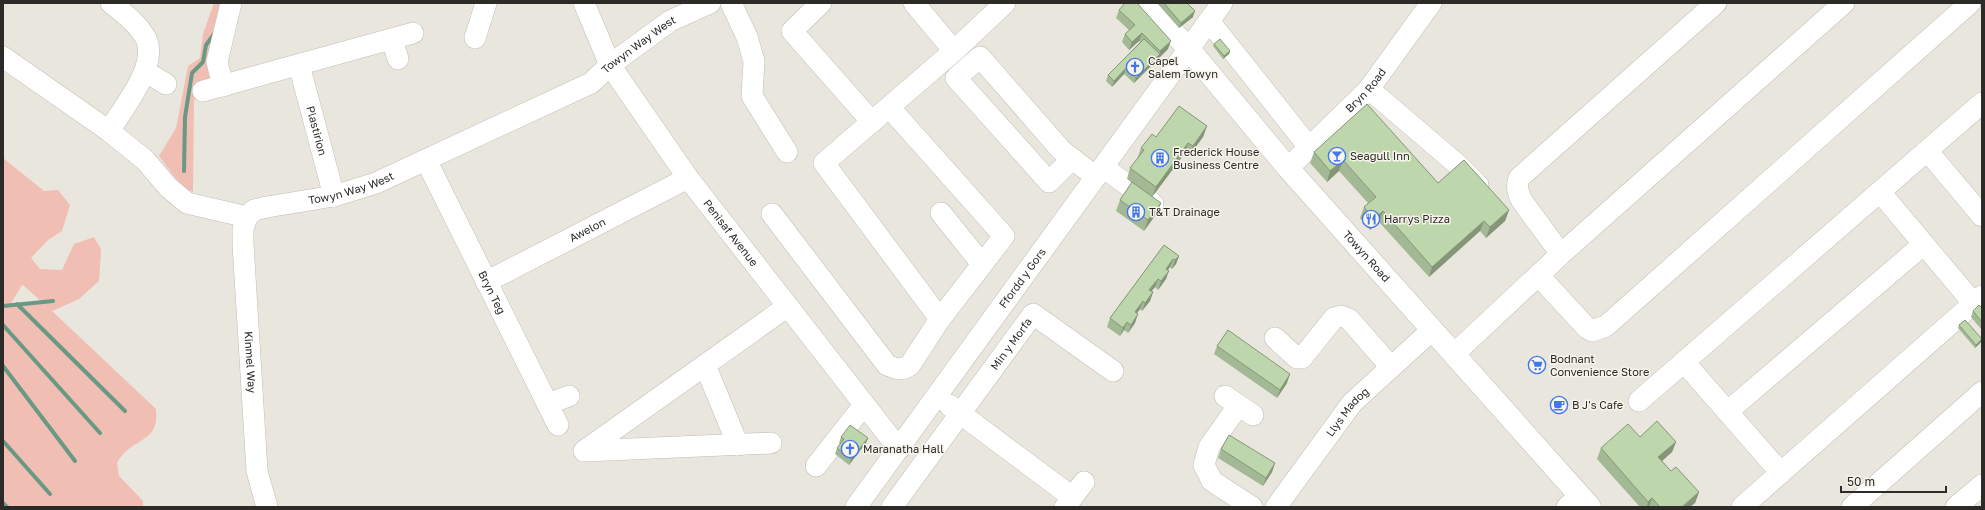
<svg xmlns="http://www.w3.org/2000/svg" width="1985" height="510" font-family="'Golos Text',sans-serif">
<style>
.green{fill:#f0beb3;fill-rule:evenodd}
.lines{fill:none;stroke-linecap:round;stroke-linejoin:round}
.stream{stroke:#699984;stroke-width:4}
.minor-casing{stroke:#bfbeb5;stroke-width:22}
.major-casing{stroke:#bfbeb5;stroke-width:23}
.minor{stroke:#fff;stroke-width:21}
.major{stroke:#fff;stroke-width:22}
.wall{fill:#a3b894}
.shaded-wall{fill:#859678}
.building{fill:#bed6ac;stroke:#859678}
.labels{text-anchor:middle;stroke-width:3;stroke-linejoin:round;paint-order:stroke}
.street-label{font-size:11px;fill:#2c2b28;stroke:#f6f4eb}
.poi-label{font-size:11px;fill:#2c2b28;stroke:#f6f4eb;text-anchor:start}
</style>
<rect width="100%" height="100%" fill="#e9e7dd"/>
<path class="green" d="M 214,3 L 229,3 L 211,77 L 207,84 L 198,86 L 194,100 L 193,192 L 182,187 L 159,156 L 176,128 L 188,66 L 200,58 L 203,34 Z
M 3,158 L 44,191 L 58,190 L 70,205 L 62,231 L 48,240 L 31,258 L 40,269 L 62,270 L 74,244 L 94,237 L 101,249 L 99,281 L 79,299 L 52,311 L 156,409 C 158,434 149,435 130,448 C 125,451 121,457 117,462 L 119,476 L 143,501 L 143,507 L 3,507 ZM 22,285 L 23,285 L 42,302 L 10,305 Z"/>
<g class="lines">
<path class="stream" d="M 184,171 L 185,117 L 192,73 L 203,62 L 206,45 L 214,34
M 17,304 L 125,411
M 3,306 L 53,301
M 3,325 L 100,433
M 3,366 L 75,461
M 3,441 L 50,494
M 3,503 L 7,507"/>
<defs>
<g id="minor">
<path id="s1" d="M 584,3 L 610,65 L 688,178 L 899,449"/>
<path d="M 731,3 L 747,37 L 754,61 L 752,96 L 787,152"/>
<path d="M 821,3 L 792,31 L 872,122"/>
<path d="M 914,3 L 954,51"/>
<path d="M 1209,21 L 1309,147"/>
<path d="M 475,38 L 486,3"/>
<path d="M 392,39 L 398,59"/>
<path id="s2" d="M 3,57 L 109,131 L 145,160 L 168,187 L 187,203 L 247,217 L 254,210 L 267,207 L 334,196 L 376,183 L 591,83 L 610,65 L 670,21 L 710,3"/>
<path id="s3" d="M 299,65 L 334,196"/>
<path d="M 146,72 L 166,84"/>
<path d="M 223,86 L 217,62 L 231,3"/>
<path d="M 1369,89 L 1458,165 L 1478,185"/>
<path d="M 203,91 L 413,33"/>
<path d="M 889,107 L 1004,236 L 940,319 L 824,163 L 954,51 L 1005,3"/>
<path d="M 109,131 C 123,108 162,62 144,35 C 136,22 123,13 111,3"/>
<path d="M 1072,159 L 1049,182 L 956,78 L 980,57 L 1061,150 L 1096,177"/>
<path id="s4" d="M 426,160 L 558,425"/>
<path d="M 1935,160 L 1982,216"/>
<path d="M 1103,167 L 1153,204"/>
<path id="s5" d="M 1288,168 L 1369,89 L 1431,3"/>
<path d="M 1880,192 L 1974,304"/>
<path d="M 941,213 L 982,264"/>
<path d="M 772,214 L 887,365 C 896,369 902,371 910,365 L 940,319"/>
<path id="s6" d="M 247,217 L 243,229 L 243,244 L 257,471 L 267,507"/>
<path d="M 1561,254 L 1522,201 C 1518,193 1516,187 1519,178 L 1716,3"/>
<path d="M 1538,275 L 1587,328 L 1592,331 L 1606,326 L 1970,3"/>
<path id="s7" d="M 486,282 L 688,178"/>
<path d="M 1275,338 L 1297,358 L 1302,358 L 1334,318 L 1341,316 L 1349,319 L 1391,367"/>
<path d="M 1454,354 L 1561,254 L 1844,3"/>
<path d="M 1684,362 L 1781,473"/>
<path d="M 705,365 L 738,445"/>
<path d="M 1225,396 L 1253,415"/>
<path d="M 1639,401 L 1982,103"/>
<path d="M 547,404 L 569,396"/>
<path d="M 949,405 L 1072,497"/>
<path d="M 1238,406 L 1209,447 L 1204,465 L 1212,481 L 1252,507"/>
<path d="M 1727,412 L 1924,244"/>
<path d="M 771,443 L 584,451 L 788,306"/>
<path d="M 816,466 L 864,405"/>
<path id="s8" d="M 856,507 L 1222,3"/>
<path id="s9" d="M 892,507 L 1033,314 L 1113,371"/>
<path d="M 1065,507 L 1084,482"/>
<path id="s10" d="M 1276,507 L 1352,403 L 1432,330"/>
<path d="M 1567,507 L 1580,496"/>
<path d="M 1742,507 L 1982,296"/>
<path d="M 1852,507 L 1982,392"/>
<path d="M 1956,507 L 1982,485"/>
</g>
<g id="major">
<path id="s11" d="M 1146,3 L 1189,49 L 1288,168 L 1590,507"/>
</g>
</defs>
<use href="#minor" class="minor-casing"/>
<use href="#major" class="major-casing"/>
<use href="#minor" class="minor"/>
<use href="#major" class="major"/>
</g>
<path class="wall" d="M 1157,3 L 1187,3 L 1193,17 L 1179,28 Z
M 1119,10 L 1168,49 L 1134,83 L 1124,74 L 1112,87 L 1106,81 L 1108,75 L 1140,42 L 1139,41 L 1129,50 L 1122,42 L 1125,34 L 1129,30 L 1116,18 Z
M 1214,44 L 1230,51 L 1229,54 L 1223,59 L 1213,46 Z
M 1207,126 L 1203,137 L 1189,156 L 1185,153 L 1152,197 L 1161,203 L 1157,213 L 1144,231 L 1116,211 L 1120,200 L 1132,183 L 1127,179 L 1130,168 L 1137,159 L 1141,148 L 1156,137 Z
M 1314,152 L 1438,183 L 1509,210 L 1505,221 L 1486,238 L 1480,231 L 1429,277 L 1379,222 L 1370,230 L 1360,218 L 1364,207 L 1368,203 L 1339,171 L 1327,182 L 1310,163 Z
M 1164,245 L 1179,256 L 1176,264 L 1172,269 L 1170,267 L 1168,270 L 1166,279 L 1158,290 L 1155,287 L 1151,291 L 1153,292 L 1150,301 L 1142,311 L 1140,309 L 1137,313 L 1135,323 L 1128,333 L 1124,330 L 1120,336 L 1107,327 L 1110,318 Z
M 1982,308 L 1982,330 L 1971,317 L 1973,311 Z
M 1959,325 L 1981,342 L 1975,348 L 1958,328 Z
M 1217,346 L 1287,383 L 1277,398 L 1214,354 Z
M 841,437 L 868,438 L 866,443 L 849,465 L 835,454 L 837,448 L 840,444 L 839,443 Z
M 1640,437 L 1676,442 L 1672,452 L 1662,461 L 1671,471 L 1699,492 L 1695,503 L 1690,507 L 1640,507 L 1597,459 L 1601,448 Z
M 1221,449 L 1275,463 L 1272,472 L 1263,486 L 1218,458 Z"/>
<path class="shaded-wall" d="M 1195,11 L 1193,17 L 1179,28 L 1181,23 Z
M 1142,33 L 1139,41 L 1129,50 L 1132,42 Z
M 1171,41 L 1168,49 L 1134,83 L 1136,78 L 1160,54 L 1160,51 Z
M 1230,51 L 1229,54 L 1223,59 L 1224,56 Z
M 1126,68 L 1124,74 L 1112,87 L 1114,81 Z
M 1207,126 L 1203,137 L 1189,156 L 1193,146 Z
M 1188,143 L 1185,153 L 1152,197 L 1156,187 Z
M 1343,160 L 1339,171 L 1327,182 L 1330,171 Z
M 1161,203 L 1157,213 L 1144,231 L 1148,220 Z
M 1509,210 L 1505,221 L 1486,238 L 1490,227 Z
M 1383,211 L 1379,222 L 1370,230 L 1374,219 Z
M 1484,221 L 1480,231 L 1429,277 L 1432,267 Z
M 1179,256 L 1176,264 L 1172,269 L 1175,260 Z
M 1173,259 L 1170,267 L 1163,277 L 1166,269 Z
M 1169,271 L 1166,279 L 1158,290 L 1161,281 Z
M 1158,279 L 1155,287 L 1146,298 L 1149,290 Z
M 1153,292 L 1150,301 L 1142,311 L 1145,303 Z
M 1143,301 L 1140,309 L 1132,320 L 1135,312 Z
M 1138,314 L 1135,323 L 1128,333 L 1131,325 Z
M 1127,322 L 1124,330 L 1120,336 L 1123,328 Z
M 1982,339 L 1981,342 L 1975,348 L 1976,345 Z
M 1290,374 L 1287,383 L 1277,398 L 1280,390 Z
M 868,438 L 866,443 L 849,465 L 851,459 Z
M 1676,442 L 1672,452 L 1654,468 L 1658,457 Z
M 1275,463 L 1272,472 L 1263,486 L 1266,478 Z
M 1699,492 L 1695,503 L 1690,507 L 1683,507 Z
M 1652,498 L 1649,507 L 1647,507 L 1648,502 Z"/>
<path class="building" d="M 1125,3 L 1137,3 L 1171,41 L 1160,51 L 1142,33 L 1132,42 L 1125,34 L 1135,25 L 1119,10 Z
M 1164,3 L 1187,3 L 1195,11 L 1181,23 Z
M 1144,39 L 1160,54 L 1136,78 L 1126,68 L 1114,81 L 1108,75 Z
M 1220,39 L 1230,51 L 1224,56 L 1214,44 Z
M 1367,104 L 1438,183 L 1464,160 L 1509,210 L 1490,227 L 1484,221 L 1432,267 L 1383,211 L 1374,219 L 1364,207 L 1376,197 L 1343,160 L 1330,171 L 1314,152 Z
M 1179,106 L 1207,126 L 1193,146 L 1188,143 L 1156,187 L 1130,168 L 1144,150 L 1141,148 L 1152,134 L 1156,137 Z
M 1132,182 L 1161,203 L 1148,220 L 1120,200 Z
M 1164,245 L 1179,256 L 1175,260 L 1173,259 L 1166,269 L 1169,271 L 1161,281 L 1158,279 L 1149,290 L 1153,292 L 1145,303 L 1143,301 L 1135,312 L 1138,314 L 1131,325 L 1127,322 L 1123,328 L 1110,318 Z
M 1979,305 L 1982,308 L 1982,322 L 1973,311 Z
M 1965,320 L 1982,339 L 1976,345 L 1959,325 Z
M 1228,330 L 1290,374 L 1280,390 L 1217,346 Z
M 1657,421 L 1676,442 L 1658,457 L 1671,471 L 1676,467 L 1699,492 L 1683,506 L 1684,507 L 1660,507 L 1652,498 L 1648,502 L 1601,448 L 1628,424 L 1640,437 Z
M 850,425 L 868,438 L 851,459 L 837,448 L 844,439 L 841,437 Z
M 1229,435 L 1275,463 L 1266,478 L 1221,449 Z"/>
<defs>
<symbol id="church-ring" viewBox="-11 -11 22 22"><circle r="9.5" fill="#f6f4eb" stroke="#4378e9" stroke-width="1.5"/><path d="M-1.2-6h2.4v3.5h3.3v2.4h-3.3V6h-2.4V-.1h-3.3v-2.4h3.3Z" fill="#4378e9"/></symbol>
<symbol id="bar-ring" viewBox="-11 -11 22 22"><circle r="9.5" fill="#f6f4eb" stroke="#4378e9" stroke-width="1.5"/><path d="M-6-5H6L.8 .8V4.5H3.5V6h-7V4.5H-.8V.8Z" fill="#4378e9"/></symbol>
<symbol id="building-ring" viewBox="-11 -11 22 22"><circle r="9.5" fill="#f6f4eb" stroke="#4378e9" stroke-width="1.5"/><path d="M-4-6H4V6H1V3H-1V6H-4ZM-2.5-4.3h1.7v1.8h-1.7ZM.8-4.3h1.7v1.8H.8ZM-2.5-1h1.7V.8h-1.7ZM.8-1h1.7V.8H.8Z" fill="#4378e9"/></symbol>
<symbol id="restaurant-ring" viewBox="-11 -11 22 22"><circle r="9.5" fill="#f6f4eb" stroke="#4378e9" stroke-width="1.5"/><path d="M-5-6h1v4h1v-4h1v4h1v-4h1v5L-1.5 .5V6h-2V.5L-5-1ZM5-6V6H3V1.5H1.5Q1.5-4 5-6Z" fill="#4378e9"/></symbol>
<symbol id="supermarket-ring" viewBox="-11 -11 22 22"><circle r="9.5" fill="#f6f4eb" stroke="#4378e9" stroke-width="1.5"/><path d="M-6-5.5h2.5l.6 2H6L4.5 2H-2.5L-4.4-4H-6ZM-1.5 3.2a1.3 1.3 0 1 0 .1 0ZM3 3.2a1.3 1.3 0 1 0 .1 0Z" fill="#4378e9"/></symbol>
<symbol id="cafe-ring" viewBox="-11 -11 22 22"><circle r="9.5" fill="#f6f4eb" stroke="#4378e9" stroke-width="1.5"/><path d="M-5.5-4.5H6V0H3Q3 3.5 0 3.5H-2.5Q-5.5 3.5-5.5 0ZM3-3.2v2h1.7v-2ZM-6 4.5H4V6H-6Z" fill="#4378e9"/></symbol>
</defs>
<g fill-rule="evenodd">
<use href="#church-ring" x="1125" y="57" width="20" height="20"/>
<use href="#bar-ring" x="1327" y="146" width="20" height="20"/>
<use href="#building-ring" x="1150" y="148" width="20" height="20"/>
<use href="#building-ring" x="1126" y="202" width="20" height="20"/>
<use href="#restaurant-ring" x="1361" y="209" width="20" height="20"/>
<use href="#supermarket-ring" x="1527" y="355" width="20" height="20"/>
<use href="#cafe-ring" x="1549" y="395" width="20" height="20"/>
<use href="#church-ring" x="840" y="439" width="20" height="20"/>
</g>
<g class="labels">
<g class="street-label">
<text dy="4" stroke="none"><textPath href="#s2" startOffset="731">Towyn Way West</textPath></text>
<text dy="4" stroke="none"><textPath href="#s5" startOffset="110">Bryn Road</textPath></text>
<text dy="4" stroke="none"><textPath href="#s3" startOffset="68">Plastirion</textPath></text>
<text dy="4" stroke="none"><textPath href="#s2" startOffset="407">Towyn Way West</textPath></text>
<text dy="4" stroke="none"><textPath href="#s7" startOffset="114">Awelon</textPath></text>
<text dy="4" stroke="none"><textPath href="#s1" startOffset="274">Penisaf Avenue</textPath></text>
<text dy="4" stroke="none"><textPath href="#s11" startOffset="336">Towyn Road</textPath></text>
<text dy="4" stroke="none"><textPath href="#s8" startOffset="283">Ffordd y Gors</textPath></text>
<text dy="4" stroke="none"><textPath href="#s4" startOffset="148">Bryn Teg</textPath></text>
<text dy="4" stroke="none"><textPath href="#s9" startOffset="202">Min y Morfa</textPath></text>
<text dy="4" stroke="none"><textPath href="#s6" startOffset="146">Kinmel Way</textPath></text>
<text dy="4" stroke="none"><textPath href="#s10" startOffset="119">Llys Madog</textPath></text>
</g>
<g class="poi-label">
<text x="1148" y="65">Capel<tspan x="1148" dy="13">Salem Towyn</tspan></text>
<text x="1173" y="156">Frederick House<tspan x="1173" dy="13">Business Centre</tspan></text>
<text x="1350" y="160">Seagull Inn</text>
<text x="1149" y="216">T&amp;T Drainage</text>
<text x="1384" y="223">Harrys Pizza</text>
<text x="1550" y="363">Bodnant<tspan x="1550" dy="13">Convenience Store</tspan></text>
<text x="1572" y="409">B J's Cafe</text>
<text x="863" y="453">Maranatha Hall</text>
</g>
</g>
<rect width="1985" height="510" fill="none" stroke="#2c2b28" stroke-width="8"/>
<path d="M1841 486v6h105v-6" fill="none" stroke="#2c2b28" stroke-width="2"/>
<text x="1847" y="486" font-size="12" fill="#2c2b28" stroke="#f6f4eb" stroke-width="3" paint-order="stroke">50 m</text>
</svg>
